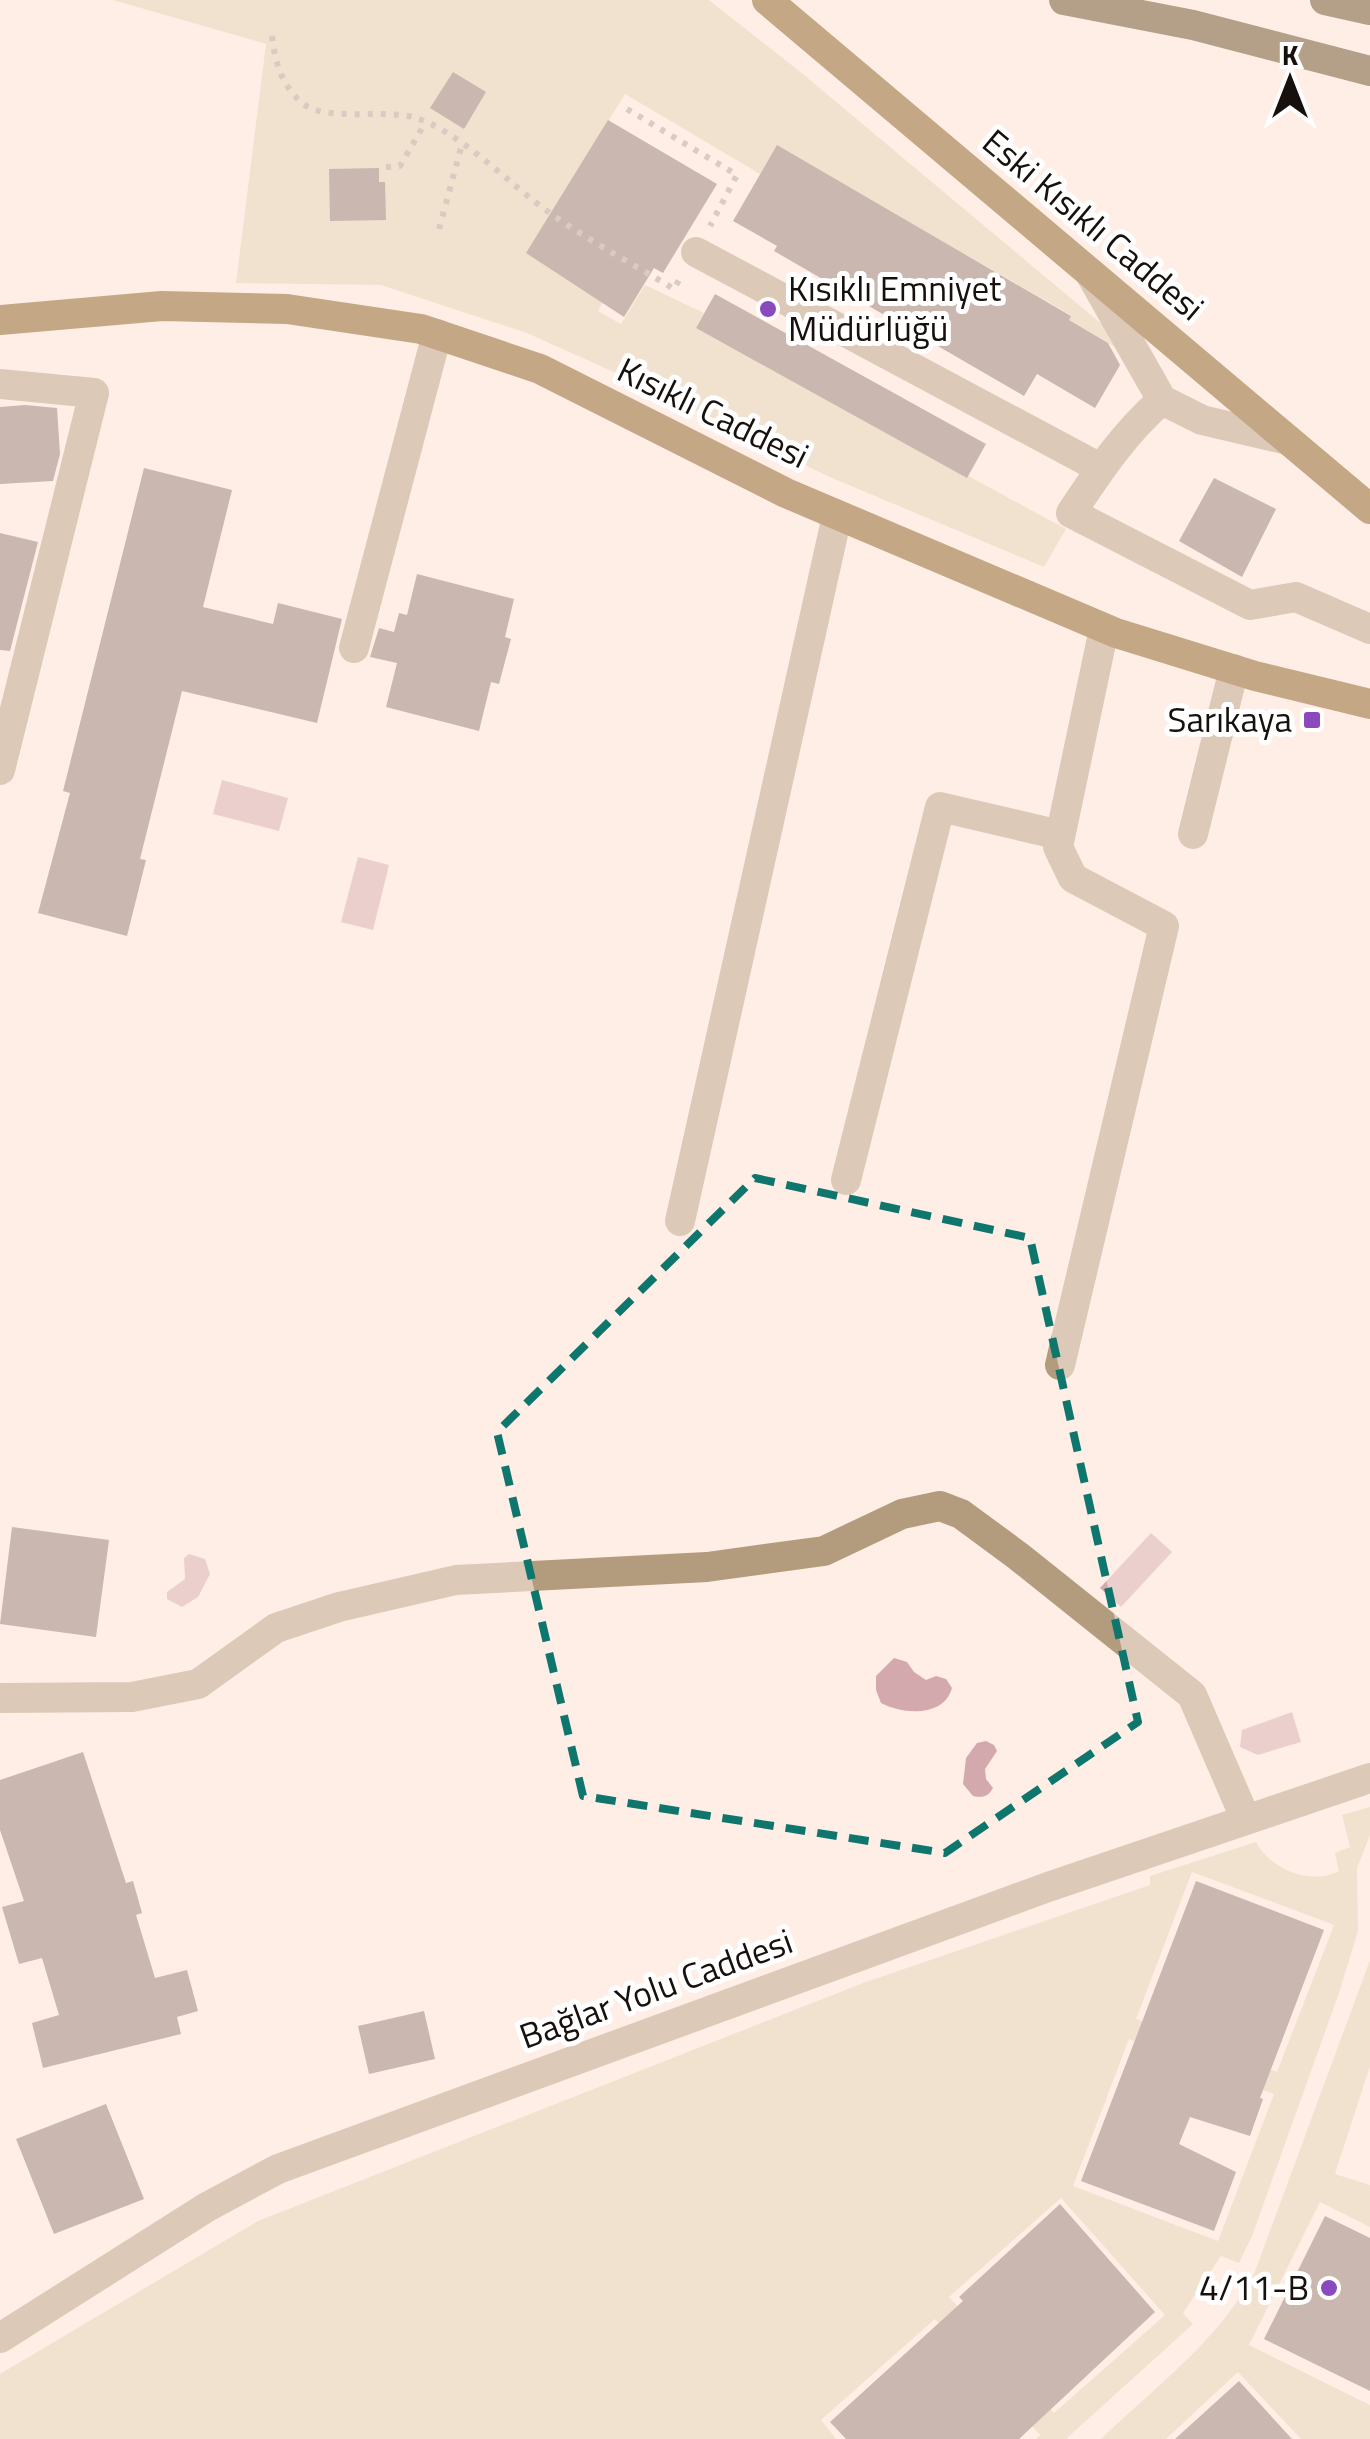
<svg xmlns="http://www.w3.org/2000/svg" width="1370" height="2439" font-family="'Titillium Web',sans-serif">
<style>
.green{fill:#ded3b2;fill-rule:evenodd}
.water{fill:#d3a9ae}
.building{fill:#89736f}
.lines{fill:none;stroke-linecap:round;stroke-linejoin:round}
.path{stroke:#ac9f98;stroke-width:6;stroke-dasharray:5 8;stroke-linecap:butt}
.minor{stroke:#b39b7e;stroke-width:30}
.major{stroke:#7c5212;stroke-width:30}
.highway{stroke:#5a3e18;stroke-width:30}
.marked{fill:none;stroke:#0f766e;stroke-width:8;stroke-dasharray:20 12;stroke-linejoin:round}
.poi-dot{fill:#8a49bd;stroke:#fff;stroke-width:4}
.labels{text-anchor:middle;stroke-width:10;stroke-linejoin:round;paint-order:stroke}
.street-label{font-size:35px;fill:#17100c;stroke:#fff}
.poi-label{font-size:35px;fill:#17100c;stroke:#fff;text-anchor:end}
</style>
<rect width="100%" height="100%" fill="#ffeee5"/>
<path class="green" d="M 113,0 L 709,0 L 798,70 L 1116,336 L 1127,354 L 1069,320 L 1071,315 L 777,146 L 760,174 L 625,94 L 551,214 L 614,283 L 598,311 L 621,324 L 645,285 L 704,313 L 696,328 L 1066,529 L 1044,567 L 825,475 L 676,400 L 527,333 L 381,285 L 236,283 L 266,44 Z
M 1370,1807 L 1370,1835 L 1357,1868 L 1358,1931 L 1339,1993 L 1252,2236 L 1239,2263 L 1221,2256 L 1183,2313 L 1193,2324 L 1066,2439 L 1036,2439 L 1040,2435 L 935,2319 L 821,2420 L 836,2439 L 0,2439 L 0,2374 L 258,2221 L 863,1983 L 1150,1885 L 1150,1876 L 1256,1842 C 1270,1869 1311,1886 1339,1871 L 1335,1853 L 1350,1847 L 1342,1815 ZM 1192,1872 L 1334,1925 L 1277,2072 L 1136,2019 ZM 1129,2039 L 1274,2094 L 1218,2241 L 1073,2186 ZM 1061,2198 L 1165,2315 L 1054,2413 L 949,2297 Z
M 1370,1960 L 1370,2066 L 1335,2174 L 1370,2185 L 1370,2227 L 1320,2202 L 1249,2345 L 1370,2405 L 1370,2439 L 1301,2439 L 1238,2372 L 1166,2439 L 1101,2439 C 1154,2388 1219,2340 1254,2274 Z"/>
<path class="water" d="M 222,780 L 288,798 L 279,831 L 213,814 Z
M 358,857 L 389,865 L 373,930 L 341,922 Z
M 1151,1533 L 1172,1552 L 1121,1607 L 1100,1588 Z
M 189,1554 L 205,1559 L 210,1574 L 198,1597 L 182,1607 L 167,1599 L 167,1592 L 185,1579 L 184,1558 Z
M 894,1658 L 907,1662 L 914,1672 L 926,1680 L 936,1676 L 946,1679 L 952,1688 C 944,1717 904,1715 881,1703 L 876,1690 L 876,1676 Z
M 1292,1712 L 1301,1742 L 1258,1755 L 1240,1747 L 1242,1730 Z
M 986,1741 L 994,1745 L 997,1751 L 985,1769 L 986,1779 L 993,1788 C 988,1797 982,1798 973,1796 L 963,1784 L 966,1758 L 977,1743 Z"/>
<path class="building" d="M 453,72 L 486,92 L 464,129 L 430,108 Z
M 608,120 L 717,184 L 663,273 L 654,268 L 624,317 L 526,253 Z
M 777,145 L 1071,316 L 1069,320 L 1108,343 L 1120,365 L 1095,408 L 1037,374 L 1024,396 L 774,251 L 777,246 L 733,221 Z
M 379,168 L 379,182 L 385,182 L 386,220 L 330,221 L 329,169 Z
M 715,294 L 986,444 L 967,478 L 696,328 Z
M 25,405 L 57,408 L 60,454 L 53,481 L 0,484 L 0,407 Z
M 144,468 L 232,490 L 203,607 L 273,624 L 278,603 L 342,619 L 317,723 L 182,691 L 140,859 L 146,860 L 127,936 L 38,913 L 70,793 L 63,791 Z
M 1214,478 L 1276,509 L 1242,577 L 1179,541 Z
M 0,533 L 38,542 L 10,651 L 0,650 Z
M 417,574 L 514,599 L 505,637 L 511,639 L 499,684 L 491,682 L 479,731 L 386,707 L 397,663 L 370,657 L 379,628 L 394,632 L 399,613 L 407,615 Z
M 12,1527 L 109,1540 L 96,1637 L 0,1624 Z
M 83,1752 L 126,1883 L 133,1881 L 142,1913 L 136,1915 L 155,1978 L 187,1970 L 198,2011 L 177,2017 L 181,2034 L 43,2068 L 32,2023 L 59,2015 L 42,1958 L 19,1964 L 2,1907 L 24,1901 L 0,1830 L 0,1780 Z
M 1196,1881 L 1324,1930 L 1260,2098 L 1263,2099 L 1250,2136 L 1190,2117 L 1179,2144 L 1236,2172 L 1214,2231 L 1081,2181 Z
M 424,2011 L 435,2059 L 369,2074 L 358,2026 Z
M 106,2104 L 144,2199 L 54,2234 L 16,2139 Z
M 1060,2204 L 1155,2312 L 1019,2439 L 846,2439 L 830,2422 L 963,2301 L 959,2297 Z
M 1325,2216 L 1370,2238 L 1370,2391 L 1264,2339 Z
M 1239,2381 L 1292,2439 L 1175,2439 Z"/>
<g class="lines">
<path class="path" d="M 272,36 C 275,62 281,85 302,103 C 325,122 382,109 413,117 C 459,130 511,186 550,213 C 589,241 633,264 674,289 L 679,280
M 627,109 L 737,175 L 710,226
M 386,167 L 400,166 L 425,123
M 439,229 L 462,144"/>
<path class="minor" d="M 696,252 L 1100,468
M 1091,275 L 1162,400 L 1202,420 L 1288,440
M 0,384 L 94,393 L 0,770
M 1162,400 C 1124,433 1099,471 1071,513 L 1250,605 L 1296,597 L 1370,629
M 354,648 L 437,334
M 1193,834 L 1234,669
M 846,1180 L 940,807 L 1060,835
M 680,1221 L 837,516
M 1060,1365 L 1164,926 L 1073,878 L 1058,847 L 1104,629
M 0,1698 L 132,1697 L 198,1684 L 276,1628 L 339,1607 L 456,1580 L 707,1567 L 824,1551 L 902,1514 L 940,1506 L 961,1514 L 1018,1556 L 1192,1695 L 1246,1820
M 0,2338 L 207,2207 L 278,2169 L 1048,1887 L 1370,1778"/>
<path class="major" d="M 767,0 L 1370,509
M 0,320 L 162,306 L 287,309 L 421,329 L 540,369 L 786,493 L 1116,633 L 1255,676 L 1370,704"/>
<path class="highway" d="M 1064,0 L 1193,25 L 1370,71
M 1325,0 L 1370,10"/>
</g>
<path d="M0 0H1370V2439H0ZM 755,1178 L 1030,1238 L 1138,1722 L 945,1853 L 583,1796 L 497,1432 Z" fill="#ffeee5" fill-opacity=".55" fill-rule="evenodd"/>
<path class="marked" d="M 755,1178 L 1030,1238 L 1138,1722 L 945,1853 L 583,1796 L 497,1432 Z"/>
<g class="poi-dot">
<circle cx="768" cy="309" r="10"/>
<rect x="1302" y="710" width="20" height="20" rx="5"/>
<circle cx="1329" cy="2288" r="10"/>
</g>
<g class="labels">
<g class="street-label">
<text transform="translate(1093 225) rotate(40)" y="12">Eski Kısıklı Caddesi</text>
<text transform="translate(713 413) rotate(26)" y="12">Kısıklı Caddesi</text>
<text transform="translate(656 1989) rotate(-20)" y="12">Bağlar Yolu Caddesi</text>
</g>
<g class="poi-label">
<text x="788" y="301" text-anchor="start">Kısıklı Emniyet<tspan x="788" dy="40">Müdürlüğü</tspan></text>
<text x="1292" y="732">Sarıkaya</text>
<text x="1309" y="2300">4/11-B</text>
</g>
</g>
<g transform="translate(1290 80)" stroke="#ffffff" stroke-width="8" paint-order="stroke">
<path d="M0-8L18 38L0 25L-18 38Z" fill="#17100c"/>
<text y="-15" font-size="28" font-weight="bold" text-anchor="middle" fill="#17100c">K</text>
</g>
</svg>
